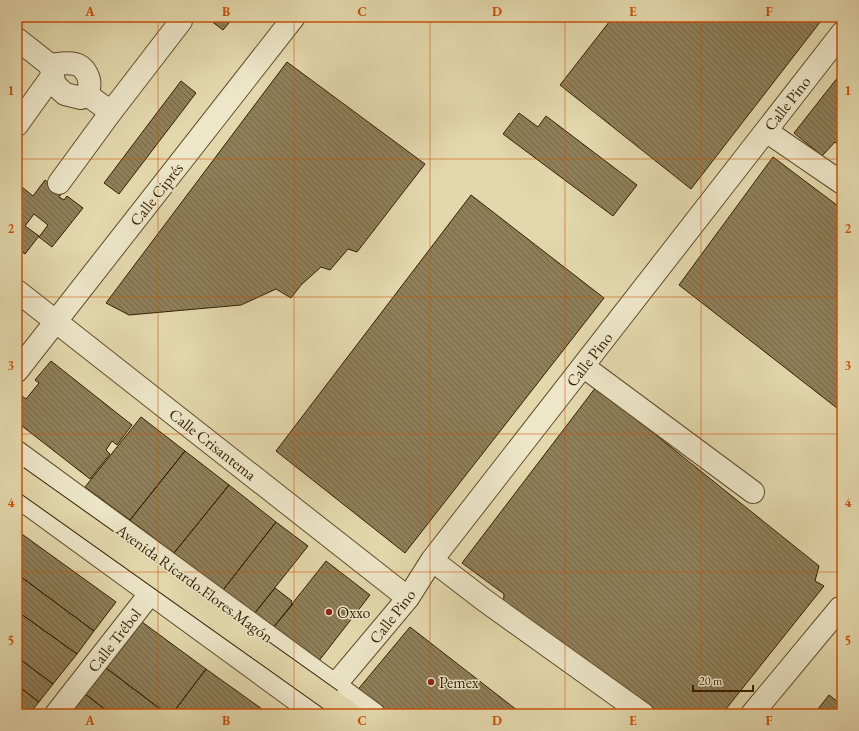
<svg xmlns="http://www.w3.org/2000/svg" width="859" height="731" font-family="'EB Garamond',serif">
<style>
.building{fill:url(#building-back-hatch);stroke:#341f00}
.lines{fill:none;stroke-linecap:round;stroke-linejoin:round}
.minor-casing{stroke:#604d2b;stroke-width:24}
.major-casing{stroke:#341f00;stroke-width:24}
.minor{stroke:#ede6c9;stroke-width:22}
.major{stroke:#e3d8ac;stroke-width:22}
.major-bridge-casing{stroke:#341f00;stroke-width:24;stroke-linecap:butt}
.major-bridge{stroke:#e3d8ac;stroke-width:22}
.grid{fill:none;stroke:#cd500a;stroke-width:1;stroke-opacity:0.55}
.poi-dot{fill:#8f2418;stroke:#ede6c9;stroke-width:1.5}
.labels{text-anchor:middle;stroke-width:3;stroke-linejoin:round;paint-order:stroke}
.street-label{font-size:16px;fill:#341f00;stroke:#ede6c9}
.poi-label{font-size:16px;fill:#341f00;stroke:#ede6c9;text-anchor:start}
.neatline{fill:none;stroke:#cd500a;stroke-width:1.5}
.grid-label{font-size:13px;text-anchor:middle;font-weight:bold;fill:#cd500a}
</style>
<defs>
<pattern id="building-back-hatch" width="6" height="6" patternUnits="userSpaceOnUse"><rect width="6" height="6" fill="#8f7f59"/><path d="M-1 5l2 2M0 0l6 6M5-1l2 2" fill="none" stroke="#766747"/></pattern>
</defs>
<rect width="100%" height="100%" fill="#e3d8ac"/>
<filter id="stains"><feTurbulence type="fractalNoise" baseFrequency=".005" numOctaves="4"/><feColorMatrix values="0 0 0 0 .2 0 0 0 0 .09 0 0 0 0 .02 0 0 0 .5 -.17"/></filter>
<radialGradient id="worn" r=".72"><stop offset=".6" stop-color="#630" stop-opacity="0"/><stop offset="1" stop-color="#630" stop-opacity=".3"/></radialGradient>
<path class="building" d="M 206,17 L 234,17 L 223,30 Z
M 613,17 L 824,17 L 691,189 L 560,85 Z
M 287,62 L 425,164 L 357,252 L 348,249 L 330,270 L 321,267 L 301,285 L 291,298 L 276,289 L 241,305 L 129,315 L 106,303 Z
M 842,72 L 842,147 L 835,142 L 822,156 L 794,133 Z
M 181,81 L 196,93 L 119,194 L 104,183 Z
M 519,113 L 538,127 L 546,116 L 637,185 L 613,216 L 503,134 Z
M 773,157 L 842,209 L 842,412 L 679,285 Z
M 45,180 L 62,193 L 59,197 L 64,200 L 67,196 L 83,208 L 52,247 L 39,237 L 48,225 L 34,214 L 25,226 L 39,236 L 25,254 L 17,248 L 17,183 L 33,196 Z
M 471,195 L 604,298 L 405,553 L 276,451 Z
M 51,361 L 132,425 L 117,445 L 112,441 L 106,450 L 110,454 L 90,479 L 17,422 L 17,403 L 22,396 L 26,399 L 39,383 L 35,380 Z
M 596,387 L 819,566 L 815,581 L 824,586 L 722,714 L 647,714 L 503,610 L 504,594 L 462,563 Z
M 141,417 L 185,451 L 130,520 L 85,487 Z
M 185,451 L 229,485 L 174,553 L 130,520 Z
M 229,485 L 276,522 L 223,590 L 174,553 Z
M 276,522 L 308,546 L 254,614 L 223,590 Z
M 19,532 L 116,602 L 94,631 L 17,574 L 17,534 Z
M 326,561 L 370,595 L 318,662 L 273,628 Z
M 17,574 L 94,631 L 77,654 L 17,611 Z
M 275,588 L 292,601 L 291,603 L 293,604 L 273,628 L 254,614 Z
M 17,611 L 77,654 L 53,684 L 17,657 Z
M 142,622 L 206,669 L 172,714 L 167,714 L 106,668 Z
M 410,627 L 522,714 L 383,714 L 355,693 Z
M 17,657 L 53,684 L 39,702 L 17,685 Z
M 106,668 L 167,714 L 111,714 L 85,694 Z
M 206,669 L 269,714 L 172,714 Z
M 17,685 L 39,702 L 29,714 L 17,714 Z
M 85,694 L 111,714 L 70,714 Z
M 829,695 L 842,705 L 842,714 L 814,714 Z"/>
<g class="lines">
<defs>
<path id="minor" d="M 17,39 L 50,65 L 55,85 L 65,94 L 81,98 C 84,95 88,92 89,88 C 91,79 85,66 75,64 C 67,62 58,64 50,65
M 86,94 L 111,112 L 181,21
M 17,125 L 53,75
M 766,131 L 842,183
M 59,183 L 111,112
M 17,291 L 408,598
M 583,366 L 753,492
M 17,371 L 294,17
M 17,452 L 374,714
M 17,496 L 316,714
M 432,560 L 484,600 L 643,714
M 56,714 L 160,581
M 315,714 L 335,685 L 408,598 L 432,560 L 842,33
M 752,714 L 840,608"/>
<path id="major" d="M 331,700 L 350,714"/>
</defs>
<use href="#minor" class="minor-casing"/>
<use href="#major" class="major-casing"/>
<use href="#minor" class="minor"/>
<use href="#major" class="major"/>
<defs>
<path id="major-bridge" d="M 17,477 L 331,700"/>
</defs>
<use href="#major-bridge" class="major-bridge-casing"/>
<use href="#major-bridge" class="major-bridge"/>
</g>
<path class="grid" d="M 158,17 L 158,714M 294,17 L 294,714M 430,17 L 430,714M 565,17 L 565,714M 701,17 L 701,714M 17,159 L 842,159M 17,297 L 842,297M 17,434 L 842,434M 17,572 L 842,572"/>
<g class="poi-dot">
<circle cx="329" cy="612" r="4"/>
<circle cx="431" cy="682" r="4"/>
</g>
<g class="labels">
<g class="street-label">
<text transform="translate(787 103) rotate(-52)" y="6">Calle Pino</text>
<text transform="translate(156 194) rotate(-52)" y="6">Calle Ciprés</text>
<text transform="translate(589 359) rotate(-52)" y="6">Calle Pino</text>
<text transform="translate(213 444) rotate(38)" y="6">Calle Crisantema</text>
<text transform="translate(195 583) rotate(36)" y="6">Avenida Ricardo Flores Magón</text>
<text transform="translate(392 616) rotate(-52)" y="6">Calle Pino</text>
<text transform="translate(114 640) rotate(-52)" y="6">Calle Trébol</text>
</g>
<g class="poi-label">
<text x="337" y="618">Oxxo</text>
<text x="439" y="688">Pemex</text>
</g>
</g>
<rect width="859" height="731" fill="none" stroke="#e3d8ac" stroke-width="44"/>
<path d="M693 685v6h60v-6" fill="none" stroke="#341f00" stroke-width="2"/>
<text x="699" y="685" font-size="12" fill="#341f00" stroke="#ede6c9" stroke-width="3" paint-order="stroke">20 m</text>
<rect x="22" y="22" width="815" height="687" class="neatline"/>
<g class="grid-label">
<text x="90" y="16">A</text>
<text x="226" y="16">B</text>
<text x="362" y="16">C</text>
<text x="497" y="16">D</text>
<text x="633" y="16">E</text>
<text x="769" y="16">F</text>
<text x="11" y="95">1</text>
<text x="848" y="95">1</text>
<text x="11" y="233">2</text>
<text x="848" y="233">2</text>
<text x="11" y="370">3</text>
<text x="848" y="370">3</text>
<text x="11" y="507">4</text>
<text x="848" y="507">4</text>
<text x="11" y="645">5</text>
<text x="848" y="645">5</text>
<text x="90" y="725">A</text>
<text x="226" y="725">B</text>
<text x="362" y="725">C</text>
<text x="497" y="725">D</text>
<text x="633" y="725">E</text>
<text x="769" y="725">F</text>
</g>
<rect width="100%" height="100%" filter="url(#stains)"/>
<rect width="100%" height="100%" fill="url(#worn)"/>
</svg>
